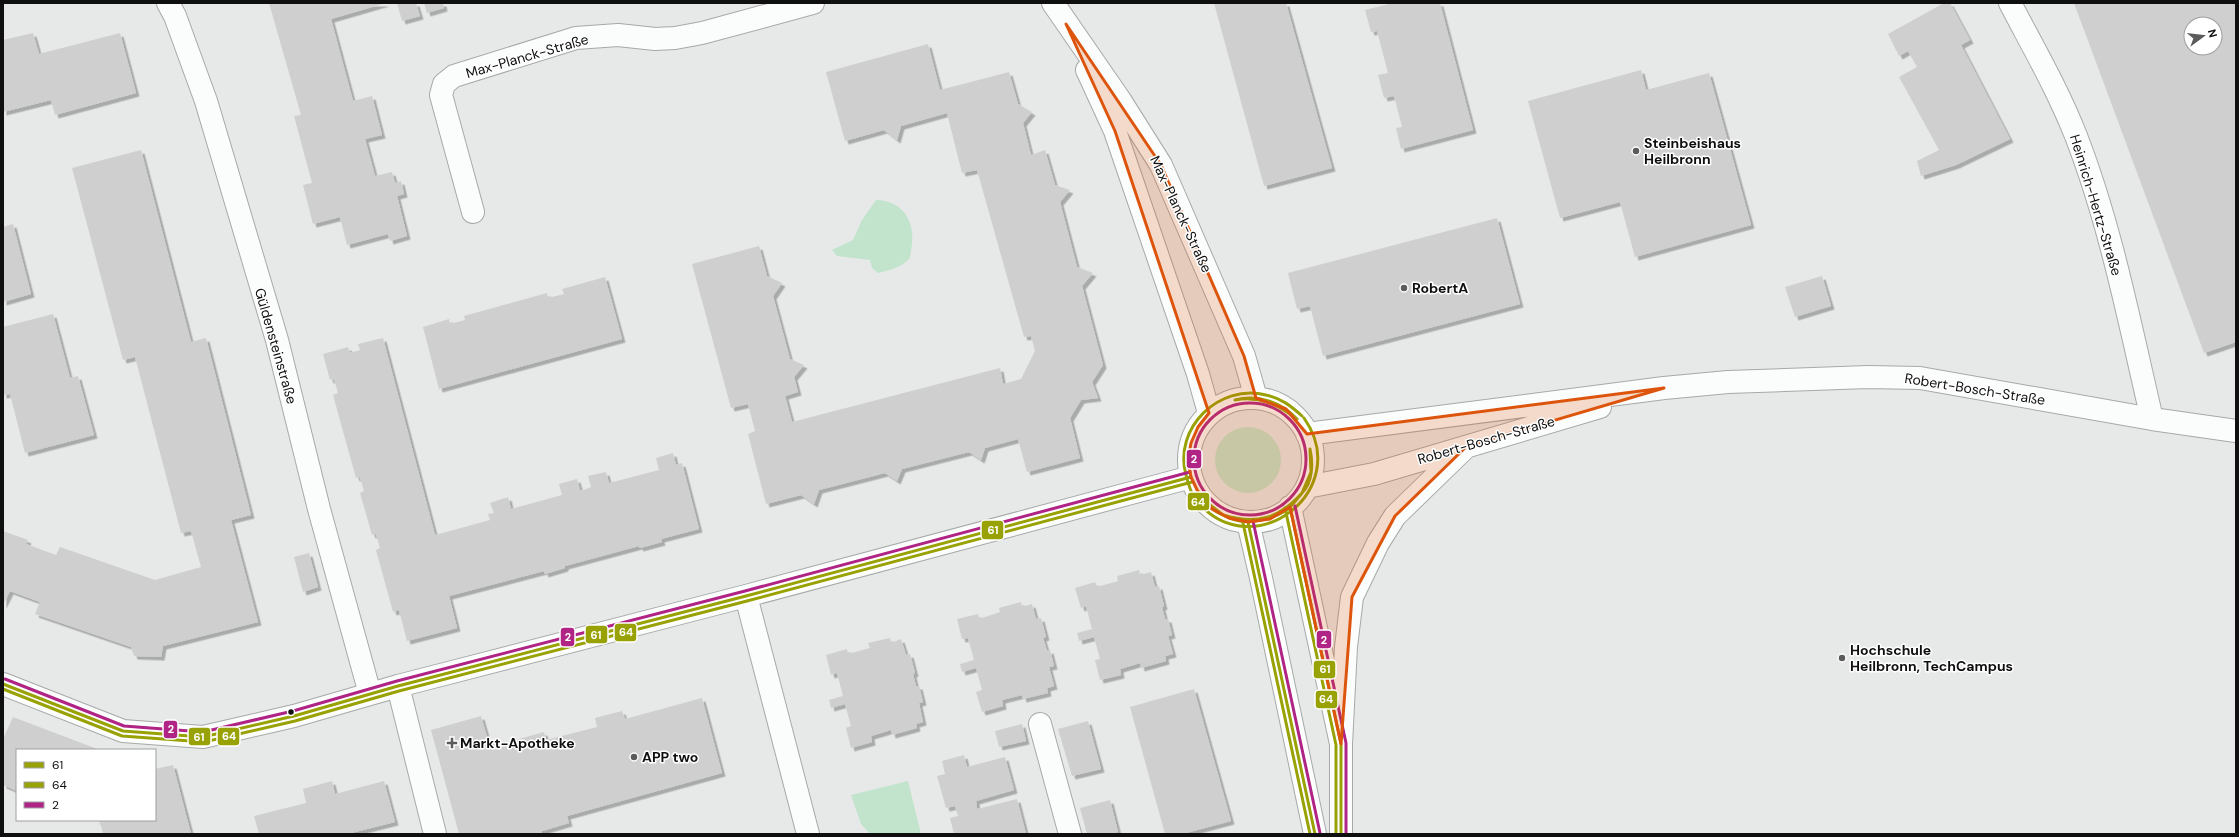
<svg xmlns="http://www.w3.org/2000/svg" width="2239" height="837" font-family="'DM Sans',sans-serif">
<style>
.green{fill:#c2e4cd}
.building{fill:#cecfce;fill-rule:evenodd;filter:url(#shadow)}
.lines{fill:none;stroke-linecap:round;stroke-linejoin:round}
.minor-casing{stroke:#a7a9a8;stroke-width:24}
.minor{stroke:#fbfcfc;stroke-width:22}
.bus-1-casing{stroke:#fff;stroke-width:6}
.bus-2-casing{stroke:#fff;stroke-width:6}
.bus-3-casing{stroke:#fff;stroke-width:6}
.bus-1{stroke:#99a204;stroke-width:3}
.bus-2{stroke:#99a204;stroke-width:3}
.bus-3{stroke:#af2485;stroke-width:3}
.marked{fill:#dd550c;fill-opacity:0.2;stroke:#dd550c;stroke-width:3;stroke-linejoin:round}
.poi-dot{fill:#5a5b5a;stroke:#fff;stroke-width:1.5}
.bus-dot{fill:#0e0f0e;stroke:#fff;stroke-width:1.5}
.labels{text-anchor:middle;stroke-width:3;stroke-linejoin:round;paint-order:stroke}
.street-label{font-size:14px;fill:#0e0f0e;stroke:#fff}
.poi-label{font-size:14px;font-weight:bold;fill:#0e0f0e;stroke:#fff;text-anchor:start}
.line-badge{stroke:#fff;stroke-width:1.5}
.badge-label{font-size:11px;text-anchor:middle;font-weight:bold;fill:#fff}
</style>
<defs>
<filter id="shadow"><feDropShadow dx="3.5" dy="3.5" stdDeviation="0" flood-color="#0004"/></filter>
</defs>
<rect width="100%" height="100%" fill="#e7e9e8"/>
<path class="green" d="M 876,200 C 901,200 915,220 912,244 C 911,249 911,256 909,259 C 901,268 889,270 878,273 L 872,268 L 870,260 L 837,256 L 832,250 L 853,240 L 862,220 Z
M1215 460a33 33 0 1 1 66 0a33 33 0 1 1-66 0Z
M 908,781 L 921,834 L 870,834 L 861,824 L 851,795 Z"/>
<path class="building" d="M 269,3 L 386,3 L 331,19 L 353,101 L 372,96 L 382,135 L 365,139 L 375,176 L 392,172 L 395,183 L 401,181 L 404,194 L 397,196 L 407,236 L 390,241 L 388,234 L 347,245 L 340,217 L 313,224 L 303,185 L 312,183 L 294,116 L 301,115 Z
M 397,3 L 416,3 L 420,16 L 402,21 Z
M 424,3 L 443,3 L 444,8 L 427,13 Z
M 1214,3 L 1286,3 L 1332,168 L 1264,186 Z
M 1393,3 L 1440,3 L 1473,130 L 1401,149 L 1396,128 L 1402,127 L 1394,96 L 1384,98 L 1378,75 L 1388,73 L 1377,31 L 1371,32 L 1365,10 Z
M 1944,3 L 1950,3 L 1970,40 L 1961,45 L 2010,139 L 1956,165 L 1921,176 L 1917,161 L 1939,150 L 1899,77 L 1917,67 L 1908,51 L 1899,56 L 1888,34 Z
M 2074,3 L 2236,3 L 2236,342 L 2204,353 ZM 2191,24 L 2215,24 L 2215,48 L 2191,48 Z
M 33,33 L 39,54 L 120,33 L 136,93 L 55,115 L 51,100 L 3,112 L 3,40 Z
M 928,44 L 940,90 L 1009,72 L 1018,104 L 1032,112 L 1023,123 L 1031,155 L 1045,150 L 1055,185 L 1070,190 L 1060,202 L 1077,267 L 1093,273 L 1082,286 L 1103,365 L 1092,382 L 1098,398 L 1081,400 L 1070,418 L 1080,458 L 1027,472 L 1018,439 L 985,448 L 981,460 L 969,452 L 902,469 L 897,481 L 885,473 L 819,490 L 814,504 L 801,495 L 766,504 L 748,434 L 755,431 L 748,404 L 731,408 L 692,264 L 759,246 L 767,276 L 782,283 L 773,296 L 790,359 L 804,365 L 794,377 L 798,392 L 785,396 L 792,422 L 1000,368 L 1003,384 L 1021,379 L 1035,351 L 1031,336 L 1024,337 L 977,170 L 962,173 L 947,113 L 901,126 L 897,140 L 884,130 L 845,141 L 826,72 Z
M 1641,70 L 1646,90 L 1709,73 L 1751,225 L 1635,257 L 1620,202 L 1560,218 L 1528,101 Z
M 141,150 L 191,342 L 206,338 L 251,515 L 231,520 L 258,622 L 163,646 L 161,657 L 134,656 L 131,647 L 35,614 L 40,602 L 10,591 L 3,605 L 3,531 L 28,540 L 26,544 L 56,555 L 60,547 L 155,580 L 201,567 L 191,531 L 181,533 L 135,357 L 123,360 L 72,168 Z
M 1497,218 L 1520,304 L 1323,356 L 1310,306 L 1297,309 L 1288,273 Z
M 13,224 L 31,294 L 3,302 L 3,227 Z
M 1822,276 L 1831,306 L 1795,317 L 1785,287 Z
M 605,277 L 622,339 L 439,389 L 423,327 L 449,319 L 450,324 L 465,320 L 464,316 L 547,293 L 548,298 L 564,294 L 562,289 Z
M 53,314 L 70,378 L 78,376 L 94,435 L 25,453 L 10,394 L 3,395 L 3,327 Z
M 383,338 L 435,535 L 490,520 L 488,514 L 494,513 L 490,503 L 508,497 L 511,509 L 562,495 L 559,484 L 577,479 L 580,490 L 584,490 L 591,487 L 588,476 L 606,472 L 609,483 L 659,470 L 656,458 L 673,453 L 676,465 L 682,463 L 699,529 L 661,539 L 662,542 L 640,548 L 639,546 L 565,566 L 565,568 L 545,574 L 544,571 L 449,596 L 457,628 L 407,641 L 399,610 L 393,612 L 376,550 L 380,548 L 376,534 L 372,535 L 360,493 L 364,491 L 360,477 L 356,478 L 333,395 L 338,393 L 334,379 L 330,380 L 323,354 L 348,347 L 350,353 L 360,350 L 358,344 Z
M 309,553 L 318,587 L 303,592 L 294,557 Z
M 1139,570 L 1140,575 L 1151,572 L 1155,587 L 1159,586 L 1164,606 L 1162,607 L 1165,619 L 1168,619 L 1172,635 L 1168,636 L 1173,654 L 1165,656 L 1166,661 L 1141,668 L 1140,663 L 1120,669 L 1121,675 L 1100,680 L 1095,660 L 1100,659 L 1094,637 L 1079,641 L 1077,633 L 1092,629 L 1086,606 L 1081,608 L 1075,588 L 1095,582 L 1097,587 L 1118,581 L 1117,576 Z
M 1021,602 L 1022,607 L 1032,604 L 1036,619 L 1041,618 L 1046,637 L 1043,638 L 1047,651 L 1050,650 L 1054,666 L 1049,667 L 1054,686 L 1047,688 L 1048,693 L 1023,699 L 1022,695 L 1002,700 L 1003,706 L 982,712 L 976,692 L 982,690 L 976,668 L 962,672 L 960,664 L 974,660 L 968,638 L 962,639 L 957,619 L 978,614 L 979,619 L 1000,612 L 999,608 Z
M 890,638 L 891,643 L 901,639 L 906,655 L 910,654 L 915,673 L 913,674 L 916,686 L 919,686 L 923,702 L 919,703 L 923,722 L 916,724 L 917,728 L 892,735 L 891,730 L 871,736 L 872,742 L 851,748 L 846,728 L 851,726 L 845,704 L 831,708 L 829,700 L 843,696 L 837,673 L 831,675 L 826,655 L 847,649 L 848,654 L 870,648 L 868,643 Z
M 1194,689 L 1231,821 L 1182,834 L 1165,834 L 1130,707 Z
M 702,698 L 722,773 L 567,816 L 569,823 L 542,831 L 542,834 L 459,834 L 431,730 L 481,716 L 487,737 L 498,745 L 544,732 L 546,740 L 597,727 L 595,718 L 622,711 L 625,719 Z
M 13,717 L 100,750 L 17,750 L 17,791 L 3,785 L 3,739 Z
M 1088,721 L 1101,769 L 1072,776 L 1058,729 Z
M 1022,724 L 1026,741 L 999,747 L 995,731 Z
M 964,755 L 967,767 L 1005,757 L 1014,790 L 976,801 L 977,809 L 1017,799 L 1026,834 L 954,834 L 950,818 L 958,816 L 955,806 L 946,808 L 937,776 L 945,774 L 942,761 Z
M 173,765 L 191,834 L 103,834 L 100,822 L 95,820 L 155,820 L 155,769 Z
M 332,781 L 335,794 L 384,781 L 395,822 L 347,834 L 259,834 L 254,816 L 306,803 L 303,789 Z
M 1110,800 L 1118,832 L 1109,834 L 1087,834 L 1080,808 Z"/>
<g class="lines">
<defs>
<path id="minor" d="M 168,3 L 175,16 L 206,101 L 277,340 L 319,509 L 370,694
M 1053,3 L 1120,100 L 1161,165 L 1244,356 L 1256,398
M 2010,3 C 2033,47 2058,90 2076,136 C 2111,226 2130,325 2152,419
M 1087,70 L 1115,131 L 1198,374 L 1209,413
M 473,212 L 441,95 L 444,84 L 454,76 L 576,38 L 618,35 L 655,39 L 675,38 L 702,33 L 813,3
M1189 460a62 62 0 1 1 124 0a62 62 0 1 1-124 0Z
M 1307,434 L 1664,388 L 1728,382 L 1868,377 L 1920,378 L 2152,419 L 2236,431
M 1307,487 L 1374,474 L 1600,407
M 1290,507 L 1341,744 L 1341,834
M 1248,522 L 1261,578 L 1315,834
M 746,596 L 808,834
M 3,684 L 123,731 L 203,737 L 294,716 L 398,686 L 746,596 L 1191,477
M 398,686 L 435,834
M 1040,724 L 1070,834
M 1341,744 L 1346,647 L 1352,597 L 1378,543 L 1395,516 L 1465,448"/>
</defs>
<use href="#minor" class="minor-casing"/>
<use href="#minor" class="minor"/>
<defs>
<path id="bus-1" d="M 1235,400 C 1258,394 1281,402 1297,419
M 1235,400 C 1259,395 1279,405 1297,419
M 1198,491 L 1205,501 L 1223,515
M 1198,491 C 1201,500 1214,512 1223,515
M 1302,493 L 1311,472 L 1310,449
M 1302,493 C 1313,482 1313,463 1310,449
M 1290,507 L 1341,744 L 1341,834
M 1223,515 C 1256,525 1279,519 1302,493
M 1223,515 C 1243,527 1269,521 1287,510 C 1292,506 1297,499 1302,493
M 1248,522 L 1315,834
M 3,684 L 123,731 L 203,737 L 294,716 L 398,686 L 746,596 L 1191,477"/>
<path id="bus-2" d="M 1302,416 C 1291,406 1281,398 1266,395 C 1219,383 1173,428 1186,475 C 1188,483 1191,494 1196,500 C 1252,569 1355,490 1304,418
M 1285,508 L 1336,745 L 1336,834
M 1243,523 L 1310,834
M 3,689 L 122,736 L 204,742 L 295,721 L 399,691 L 747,601 L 1192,482"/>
<path id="bus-3" d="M1194 459a56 56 0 1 1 112 0a56 56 0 1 1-112 0Z
M 1295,506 L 1346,743 L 1346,834
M 1253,521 L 1320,833
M 5,679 L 124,726 L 203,732 L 293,711 L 397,681 L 745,591 L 1190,472"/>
</defs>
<use href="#bus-1" class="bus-1-casing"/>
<use href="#bus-2" class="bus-2-casing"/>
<use href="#bus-3" class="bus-3-casing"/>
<use href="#bus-1" class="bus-1"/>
<use href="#bus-2" class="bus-2"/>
<use href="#bus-3" class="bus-3"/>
</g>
<path class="marked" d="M 1066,24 L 1161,165 L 1244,356 L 1256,398 L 1286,409 L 1307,434 L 1664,388 L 1467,446 L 1395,516 L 1352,597 L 1341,744 L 1290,507 L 1270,519 L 1248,522 L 1229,518 L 1212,509 L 1199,494 L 1191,477 L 1188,460 L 1191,443 L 1198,427 L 1209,413 L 1115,131 Z"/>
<g class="poi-dot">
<circle cx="1636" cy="151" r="4"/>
<circle cx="1404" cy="288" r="4"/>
<circle cx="1842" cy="658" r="4"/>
<path d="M450 737h4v4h4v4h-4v4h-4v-4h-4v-4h4z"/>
<circle cx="634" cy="757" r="4"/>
</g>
<circle class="bus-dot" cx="291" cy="712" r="3.5"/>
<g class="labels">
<g class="street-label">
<text transform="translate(527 56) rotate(-16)" y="5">Max-Planck-Straße</text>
<text transform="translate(2096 205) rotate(73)" y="5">Heinrich-Hertz-Straße</text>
<text transform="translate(1181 214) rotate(65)" y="5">Max-Planck-Straße</text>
<text transform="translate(276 346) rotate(74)" y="5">Güldensteinstraße</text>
<text transform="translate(1975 389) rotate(9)" y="5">Robert-Bosch-Straße</text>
<text transform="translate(1486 440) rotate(-16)" y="5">Robert-Bosch-Straße</text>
</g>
<g class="poi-label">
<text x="1644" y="148">Steinbeishaus<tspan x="1644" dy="16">Heilbronn</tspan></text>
<text x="1412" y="293">RobertA</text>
<text x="1850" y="655">Hochschule<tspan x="1850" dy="16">Heilbronn, TechCampus</tspan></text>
<text x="460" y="748">Markt-Apotheke</text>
<text x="642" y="762">APP two</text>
</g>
</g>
<g class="line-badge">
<rect x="1186" y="449" width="16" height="20" rx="4" fill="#af2485"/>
<rect x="1187" y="492" width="23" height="19" rx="4" fill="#99a204"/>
<rect x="981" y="520" width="23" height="20" rx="4" fill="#99a204"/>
<rect x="614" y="623" width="23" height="19" rx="4" fill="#99a204"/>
<rect x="585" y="625" width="23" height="19" rx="4" fill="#99a204"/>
<rect x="560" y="627" width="15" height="20" rx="4" fill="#af2485"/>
<rect x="1316" y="630" width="16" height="19" rx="4" fill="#af2485"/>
<rect x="1313" y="660" width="23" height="19" rx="4" fill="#99a204"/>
<rect x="1315" y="690" width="23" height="19" rx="4" fill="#99a204"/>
<rect x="163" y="720" width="15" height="19" rx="4" fill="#af2485"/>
<rect x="217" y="727" width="23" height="19" rx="4" fill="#99a204"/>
<rect x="188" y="727" width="23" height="19" rx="4" fill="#99a204"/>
</g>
<g class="badge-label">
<text x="1194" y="463">2</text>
<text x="1198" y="506">64</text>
<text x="993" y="534">61</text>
<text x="626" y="636">64</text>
<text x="596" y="639">61</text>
<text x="568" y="641">2</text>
<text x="1324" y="644">2</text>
<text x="1325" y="673">61</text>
<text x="1326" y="703">64</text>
<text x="171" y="733">2</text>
<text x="229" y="740">64</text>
<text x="199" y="741">61</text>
</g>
<rect width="2239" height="837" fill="none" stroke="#0e0f0e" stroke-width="8"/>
<rect x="16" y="749" width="140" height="72" fill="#ffffff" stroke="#9f9f9f"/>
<rect x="24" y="762" width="20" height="6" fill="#99a204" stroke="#9f9f9f"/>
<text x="52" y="769" font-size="12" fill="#0e0f0e">61</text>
<rect x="24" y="782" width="20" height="6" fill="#99a204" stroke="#9f9f9f"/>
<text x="52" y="789" font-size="12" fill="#0e0f0e">64</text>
<rect x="24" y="802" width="20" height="6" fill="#af2485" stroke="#9f9f9f"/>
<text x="52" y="809" font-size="12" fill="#0e0f0e">2</text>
<g transform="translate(2203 36) rotate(75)"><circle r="19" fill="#ffffff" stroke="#9f9f9f"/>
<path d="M0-3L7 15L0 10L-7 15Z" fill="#5a5b5a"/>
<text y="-6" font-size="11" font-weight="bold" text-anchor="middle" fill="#0e0f0e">N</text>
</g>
</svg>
